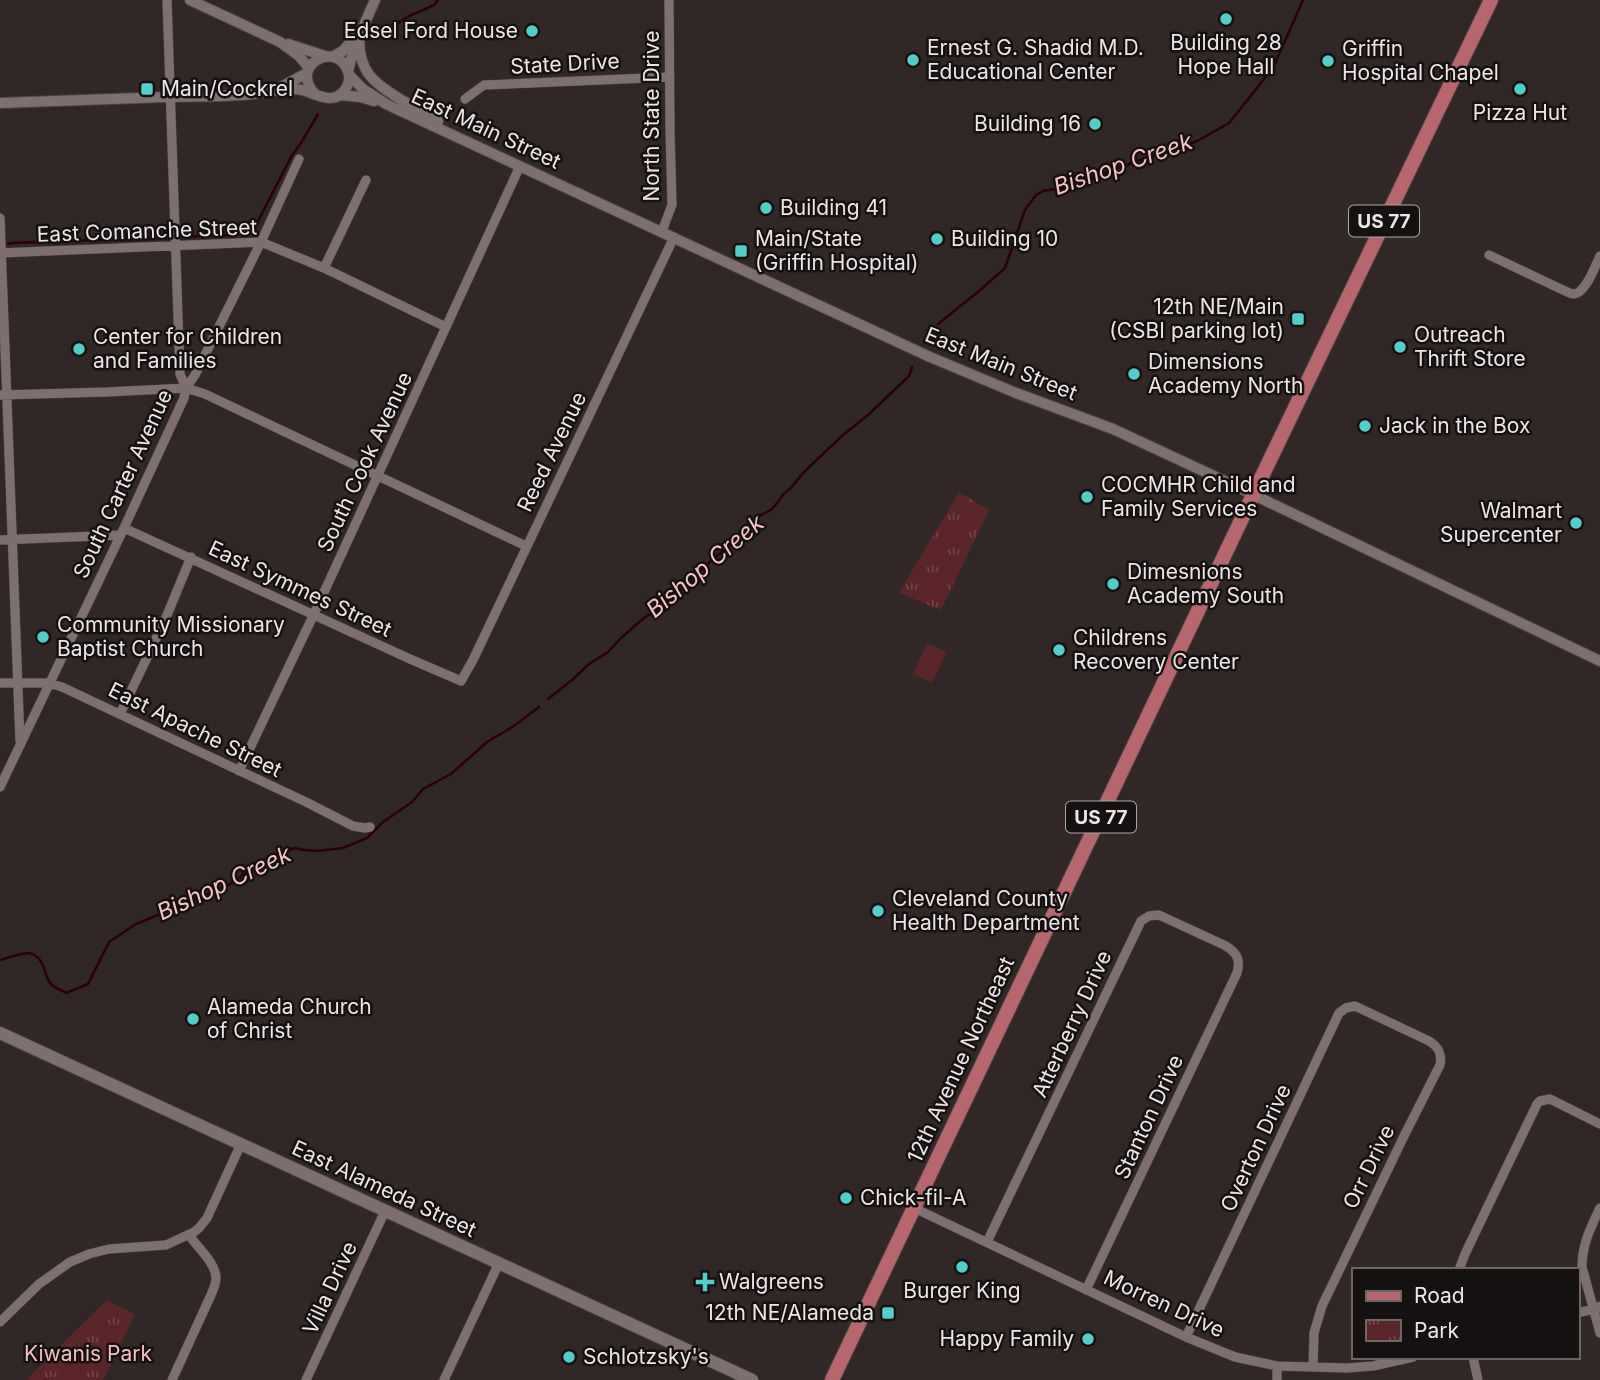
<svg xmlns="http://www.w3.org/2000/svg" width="1600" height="1380" font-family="Inter,sans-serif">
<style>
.park{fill:url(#park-tufts)}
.garden{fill:#5a2529}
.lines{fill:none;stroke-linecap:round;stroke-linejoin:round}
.stream{stroke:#2a0004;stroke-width:2.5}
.minor-casing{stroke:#4d4243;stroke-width:10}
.tertiary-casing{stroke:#4d4243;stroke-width:12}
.secondary-casing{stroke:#4d4243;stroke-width:14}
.primary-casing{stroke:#4d4243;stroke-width:16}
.minor{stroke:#7e7070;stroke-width:9}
.tertiary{stroke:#7e7070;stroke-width:10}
.secondary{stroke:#7e7070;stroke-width:12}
.primary{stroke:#b6676d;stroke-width:14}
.poi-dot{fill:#54cdc8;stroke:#161111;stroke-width:2.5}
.labels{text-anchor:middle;stroke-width:5;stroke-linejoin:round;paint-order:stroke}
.shield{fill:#161111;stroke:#aca5a5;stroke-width:2}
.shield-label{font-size:19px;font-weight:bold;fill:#ede5e5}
.poi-label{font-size:21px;fill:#ede5e5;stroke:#161111;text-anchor:start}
.street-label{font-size:21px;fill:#ede5e5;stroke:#161111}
.park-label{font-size:21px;fill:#f6bfc0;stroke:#161111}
.water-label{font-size:23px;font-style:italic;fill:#f9c3c3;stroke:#161111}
</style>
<defs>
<pattern id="park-tufts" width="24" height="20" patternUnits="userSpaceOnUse" patternTransform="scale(1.75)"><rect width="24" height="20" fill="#5a2529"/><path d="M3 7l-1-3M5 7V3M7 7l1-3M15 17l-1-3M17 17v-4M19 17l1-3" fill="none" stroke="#724448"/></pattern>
</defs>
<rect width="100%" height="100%" fill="#322727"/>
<path class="park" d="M 959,492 L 989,510 L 941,610 L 899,593 Z
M 107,1300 L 135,1315 L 103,1380 L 26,1380 Z"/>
<path class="garden" d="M 927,643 L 947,652 L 932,683 L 913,674 Z"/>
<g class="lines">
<path class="stream" d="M 381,34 L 407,17 L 434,5 L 438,0
M 8,244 L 11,243 L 234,235 L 254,229 L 291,157 L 301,143 L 318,114
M 938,324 L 979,291 L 1005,268 L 1025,210 L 1036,195 L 1043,191 L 1068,187 L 1140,160 L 1175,150 L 1199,140 L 1229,123 L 1273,68 L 1303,0
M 548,699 L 572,680 L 589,664 L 608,652 L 621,638 L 645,617 L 655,612 L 713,559 C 731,547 742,530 758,517 C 762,514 768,512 772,509 C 779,502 781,494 790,489 L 804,472 L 843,435 L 868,415 L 909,376 L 912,367
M 0,960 C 19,955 35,944 44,968 C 46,974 47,980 51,984 C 55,988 61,990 66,993 L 88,984 L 109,942 L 136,924 L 227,886 L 264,860 L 294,848 L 304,850 L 317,851 L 343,848 L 367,838 L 383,822 L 412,802 L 423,789 L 451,774 L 487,742 L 514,726 L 539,707"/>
<defs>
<path id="minor" d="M 167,0 L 180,374 L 186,388
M 465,99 L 484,85 L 670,77
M 0,218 L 20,741
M 662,231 L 672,205 L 670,131 L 669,0
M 0,253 L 261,242 L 324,268 L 446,327
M 1489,255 L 1563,290 C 1566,291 1570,294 1574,294 C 1586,293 1595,266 1600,256
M 324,268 L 366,180
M 0,395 L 107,392 L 186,388 L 205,394 L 526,546
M 124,528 L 410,659 L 461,681 L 473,660 L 674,237
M 0,540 L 121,535
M 0,683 L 49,683 L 62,687 L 306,802 L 353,826 L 365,828 L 370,827
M 120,714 L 165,620 L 191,557
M 239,771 L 314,614 L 520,166
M 0,787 L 124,528 L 184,398 L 186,388 L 195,375 L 261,242 L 299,159
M 914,1208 L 1186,1337 L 1235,1357 L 1277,1366 L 1347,1368 L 1373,1366 L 1413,1357
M 1600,1208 C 1591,1227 1582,1244 1582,1267 L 1600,1333
M 987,1242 L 1141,921 L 1149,916 L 1159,915 L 1224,945 C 1237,952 1241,960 1237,973 L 1086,1290
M 1459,1270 L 1465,1254 L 1537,1104 L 1540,1101 L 1550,1099 L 1600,1124
M 1577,1313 L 1594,1309
M 0,1322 L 39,1284 L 70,1262 L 89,1254 L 109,1249 L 166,1245 L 194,1232 L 199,1228 L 207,1218 L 241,1144
M 1186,1337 L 1339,1013 L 1346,1008 L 1355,1006 L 1429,1041 C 1439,1047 1442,1054 1440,1065 L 1405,1134 L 1322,1306 L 1314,1333 L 1313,1367
M 1473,1357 L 1478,1380
M 1277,1366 L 1277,1380
M 172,1380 L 211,1295 C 213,1290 216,1284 216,1278 C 216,1263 197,1247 189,1235
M 306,1380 L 385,1211
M 444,1380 L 499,1263"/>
<path id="tertiary" d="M 190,0 L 280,42 L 299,56 L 309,68
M 359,39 C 359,72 374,83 400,99 C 412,106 425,114 438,121
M 288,44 L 325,56
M 332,57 L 343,51 L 359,32
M 348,72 C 353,47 365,23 375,0
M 349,75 L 363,89 L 386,104 L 930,357 L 1016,393 L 1113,429 L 1229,483 L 1600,661
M 279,88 L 307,73
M 340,95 L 360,97 L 374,101
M 0,103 C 55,101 111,99 166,97 C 195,96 224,97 252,94 C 266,92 281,89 295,89 C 311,89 330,108 344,91 C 349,85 350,77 348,71 C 336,39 287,66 316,95
M 1594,1309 L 1600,1307"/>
<path id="secondary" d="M 0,1033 L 752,1380"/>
<path id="primary" d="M 832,1380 L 1265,470 L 1491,0"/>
</defs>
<use href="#minor" class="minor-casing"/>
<use href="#tertiary" class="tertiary-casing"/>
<use href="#secondary" class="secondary-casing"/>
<use href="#primary" class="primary-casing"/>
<use href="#minor" class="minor"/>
<use href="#tertiary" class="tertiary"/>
<use href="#secondary" class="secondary"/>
<use href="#primary" class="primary"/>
</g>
<g class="poi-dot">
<circle cx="1226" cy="19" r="7"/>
<circle cx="532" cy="31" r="7"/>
<circle cx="913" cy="60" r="7"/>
<circle cx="1328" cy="61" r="7"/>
<rect x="140" y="82" width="14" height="14" rx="3.5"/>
<circle cx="1520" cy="89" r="7"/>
<circle cx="1095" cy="124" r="7"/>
<circle cx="766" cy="208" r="7"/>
<circle cx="937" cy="239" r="7"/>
<rect x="734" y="244" width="14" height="14" rx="3.5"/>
<rect x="1291" y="312" width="14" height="14" rx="3.5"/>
<circle cx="1400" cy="347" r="7"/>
<circle cx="79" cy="349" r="7"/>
<circle cx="1134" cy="374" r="7"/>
<circle cx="1365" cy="426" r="7"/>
<circle cx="1087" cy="497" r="7"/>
<circle cx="1576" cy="523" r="7"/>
<circle cx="1113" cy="584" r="7"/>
<circle cx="43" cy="637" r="7"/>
<circle cx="1059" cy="650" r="7"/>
<circle cx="878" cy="911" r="7"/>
<circle cx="193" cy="1019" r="7"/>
<circle cx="846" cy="1198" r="7"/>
<circle cx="962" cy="1267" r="7"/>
<path d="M701.5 1271.5h7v7h7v7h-7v7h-7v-7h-7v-7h7z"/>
<rect x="881" y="1306" width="14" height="14" rx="3.5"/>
<circle cx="1088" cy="1339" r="7"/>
<circle cx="569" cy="1357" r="7"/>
</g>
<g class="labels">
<g class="shield">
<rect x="1349" y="205.5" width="70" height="31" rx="5"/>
<rect x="1066" y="801.5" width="70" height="31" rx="5"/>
</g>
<g class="shield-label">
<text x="1384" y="228">US 77</text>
<text x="1101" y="824">US 77</text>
</g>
<g class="poi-label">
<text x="518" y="38" text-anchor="end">Edsel Ford House</text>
<text x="1226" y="50" text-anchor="middle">Building 28<tspan x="1226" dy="24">Hope Hall</tspan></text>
<text x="927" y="55">Ernest G. Shadid M.D.<tspan x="927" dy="24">Educational Center</tspan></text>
<text x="1342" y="56">Griffin<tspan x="1342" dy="24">Hospital Chapel</tspan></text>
<text x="161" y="96">Main/Cockrel</text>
<text x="1520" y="120" text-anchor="middle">Pizza Hut</text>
<text x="1081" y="131" text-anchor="end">Building 16</text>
<text x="780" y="215">Building 41</text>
<text x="755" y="246">Main/State<tspan x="755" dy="24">(Griffin Hospital)</tspan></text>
<text x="951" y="246">Building 10</text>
<text x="1284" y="314" text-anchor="end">12th NE/Main<tspan x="1284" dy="24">(CSBI parking lot)</tspan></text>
<text x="1414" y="342">Outreach<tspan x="1414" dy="24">Thrift Store</tspan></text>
<text x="93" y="344">Center for Children<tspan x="93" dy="24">and Families</tspan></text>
<text x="1148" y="369">Dimensions<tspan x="1148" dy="24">Academy North</tspan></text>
<text x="1379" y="433">Jack in the Box</text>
<text x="1101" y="492">COCMHR Child and<tspan x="1101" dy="24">Family Services</tspan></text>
<text x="1562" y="518" text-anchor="end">Walmart<tspan x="1562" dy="24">Supercenter</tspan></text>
<text x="1127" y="579">Dimesnions<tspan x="1127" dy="24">Academy South</tspan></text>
<text x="57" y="632">Community Missionary<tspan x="57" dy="24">Baptist Church</tspan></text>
<text x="1073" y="645">Childrens<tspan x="1073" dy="24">Recovery Center</tspan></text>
<text x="892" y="906">Cleveland County<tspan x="892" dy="24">Health Department</tspan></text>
<text x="207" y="1014">Alameda Church<tspan x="207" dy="24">of Christ</tspan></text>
<text x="860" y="1205">Chick-fil-A</text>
<text x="719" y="1289">Walgreens</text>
<text x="962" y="1298" text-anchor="middle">Burger King</text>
<text x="874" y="1320" text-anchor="end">12th NE/Alameda</text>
<text x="1074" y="1346" text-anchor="end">Happy Family</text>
<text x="583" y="1364">Schlotzsky's</text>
</g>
<g class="street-label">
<text transform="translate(565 64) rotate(-3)" y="7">State Drive</text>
<text transform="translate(652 116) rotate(-90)" y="7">North State Drive</text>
<text transform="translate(486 129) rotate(25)" y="7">East Main Street</text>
<text transform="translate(147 231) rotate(-2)" y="7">East Comanche Street</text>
<text transform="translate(1001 364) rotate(22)" y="7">East Main Street</text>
<text transform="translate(552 452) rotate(-64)" y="7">Reed Avenue</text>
<text transform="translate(365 462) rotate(-65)" y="7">South Cook Avenue</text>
<text transform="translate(123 484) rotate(-65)" y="7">South Carter Avenue</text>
<text transform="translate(300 589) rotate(25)" y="7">East Symmes Street</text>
<text transform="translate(195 730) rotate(26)" y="7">East Apache Street</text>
<text transform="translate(1072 1024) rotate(-65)" y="7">Atterberry Drive</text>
<text transform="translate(961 1060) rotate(-65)" y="7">12th Avenue Northeast</text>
<text transform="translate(1149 1117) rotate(-65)" y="7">Stanton Drive</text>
<text transform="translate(1256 1148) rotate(-65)" y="7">Overton Drive</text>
<text transform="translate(1369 1167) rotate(-64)" y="7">Orr Drive</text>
<text transform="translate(384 1189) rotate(25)" y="7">East Alameda Street</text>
<text transform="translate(330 1288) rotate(-65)" y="7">Villa Drive</text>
<text transform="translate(1164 1304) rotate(25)" y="7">Morren Drive</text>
</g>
<g class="park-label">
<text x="88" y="1361">Kiwanis Park</text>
</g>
<g class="water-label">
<text transform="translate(1123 164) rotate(-19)" y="8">Bishop Creek</text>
<text transform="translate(705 566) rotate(-40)" y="8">Bishop Creek</text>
<text transform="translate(224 883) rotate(-25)" y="8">Bishop Creek</text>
</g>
</g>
<rect x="1352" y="1268" width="228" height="91" fill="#161111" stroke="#6c6666" stroke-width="2"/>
<rect x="1366" y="1291" width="35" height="10" fill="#b6676d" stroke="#6c6666" stroke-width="2"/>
<text x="1414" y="1303" font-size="21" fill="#ede5e5">Road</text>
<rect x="1366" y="1320" width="35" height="21" fill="url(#park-tufts)" stroke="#6c6666" stroke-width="2"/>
<text x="1414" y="1338" font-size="21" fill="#ede5e5">Park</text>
</svg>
